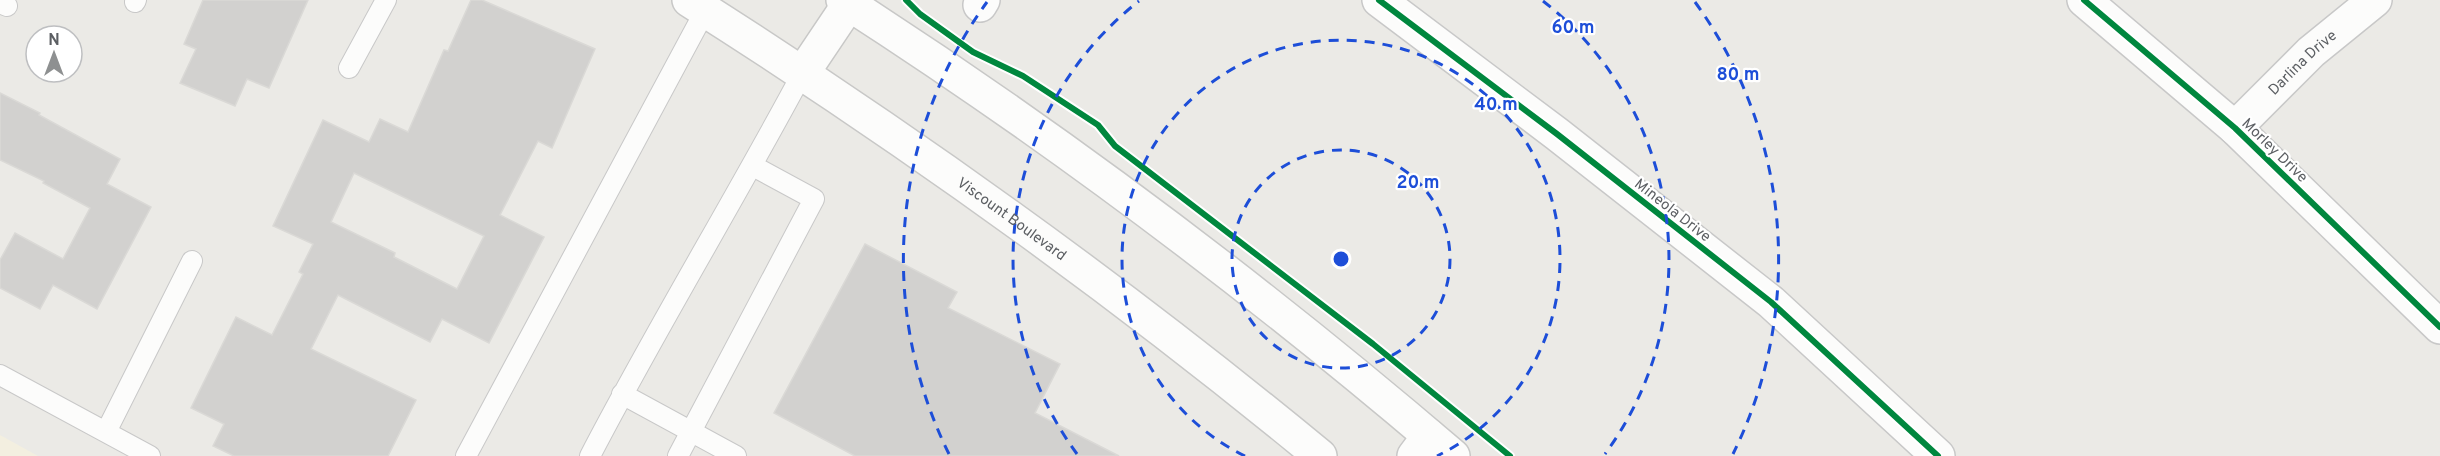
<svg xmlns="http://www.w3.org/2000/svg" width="2440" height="456" font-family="Overpass,sans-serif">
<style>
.commercial{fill:#f3efe0}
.building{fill:#d2d1cf;stroke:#dad9d6;stroke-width:1.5;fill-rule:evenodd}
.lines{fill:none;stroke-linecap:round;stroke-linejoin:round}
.service-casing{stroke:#c8c8c8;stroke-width:22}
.minor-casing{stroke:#c8c8c8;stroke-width:36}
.secondary-casing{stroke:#c8c8c7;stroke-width:36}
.service{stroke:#fcfcfb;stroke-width:20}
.minor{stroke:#fcfcfb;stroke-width:33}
.secondary{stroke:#fcfcfb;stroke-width:33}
.cycleway-casing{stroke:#fff;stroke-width:10}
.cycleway{stroke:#00873e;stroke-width:6}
.ring{fill:none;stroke:#1d4ed8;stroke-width:3;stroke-dasharray:10 8}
.labels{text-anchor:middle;stroke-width:4.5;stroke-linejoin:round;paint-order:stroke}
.street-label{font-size:15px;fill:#5c5f63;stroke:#fff}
.centre{fill:#1d4ed8;stroke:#fff;stroke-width:3}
.ring-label{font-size:18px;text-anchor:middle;font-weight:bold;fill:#1d4ed8;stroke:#fff;stroke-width:4.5;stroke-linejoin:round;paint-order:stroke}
</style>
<rect width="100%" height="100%" fill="#ebeae6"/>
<path class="commercial" d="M 0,435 L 38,456 L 0,456 Z"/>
<path class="building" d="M 203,0 L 308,0 L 269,88 L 247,79 L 235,106 L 180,83 L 196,49 L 184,44 Z
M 471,0 L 482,0 L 595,49 L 552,148 L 538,141 L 500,215 L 544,237 L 489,343 L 442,319 L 430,342 L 338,295 L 311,349 L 416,400 L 388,456 L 234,456 L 213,446 L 224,424 L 191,408 L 236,317 L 272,335 L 303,274 L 299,272 L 313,244 L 273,226 L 323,120 L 369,142 L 380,119 L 408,132 L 444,50 L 448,51 ZM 354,173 L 484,236 L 457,289 L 394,257 L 395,253 L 331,222 Z
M 0,93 L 40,113 L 39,115 L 120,159 L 107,184 L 151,207 L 97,309 L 53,285 L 40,309 L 0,288 L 0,260 L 15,233 L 63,259 L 90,208 L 43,183 L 44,181 L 0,160 Z
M 865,244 L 957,292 L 948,308 L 1060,364 L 1035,413 L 1119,456 L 855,456 L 774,413 Z"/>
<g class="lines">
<defs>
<path id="service" d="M 135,2 L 136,0
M 0,3 L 7,6
M 349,68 L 386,0
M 0,375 L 150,456
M 622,394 L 736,456
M 106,432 L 192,261
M 466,456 L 705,11
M 590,456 C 657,327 733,203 802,74
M 678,456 L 814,199 L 753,166"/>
<g id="minor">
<path d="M 1379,0 L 1557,134 L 1771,302 L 1938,456"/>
<path d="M 2084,0 L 2235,128 L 2440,327"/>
<path d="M 980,5 L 983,0"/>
<path id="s1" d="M 2235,128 L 2311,52 L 2375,0"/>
<path d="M 1414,456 L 1429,436"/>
</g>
<g id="secondary">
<path id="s2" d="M 689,0 C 908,139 1120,291 1320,456"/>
<path d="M 843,0 C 1056,137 1260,291 1453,456"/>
<path d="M 802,74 L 849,4"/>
</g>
</defs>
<use href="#service" class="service-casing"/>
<use href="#minor" class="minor-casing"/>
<use href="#secondary" class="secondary-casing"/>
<use href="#service" class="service"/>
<use href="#minor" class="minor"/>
<use href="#secondary" class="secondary"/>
<defs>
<path id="cycleway" d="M 906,0 L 920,14 L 973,52 L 1023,76 L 1098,125 L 1115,146 L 1373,344 L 1510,456
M 1379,0 L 1557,134 L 1771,302 L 1938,456
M 2084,0 L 2235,128 L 2440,327"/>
</defs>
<use href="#cycleway" class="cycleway-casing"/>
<use href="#cycleway" class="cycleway"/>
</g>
<g class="ring">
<circle cx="1341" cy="259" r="109"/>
<path d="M1245 456A219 219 0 1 1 1437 456"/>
<path d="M1077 454A328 328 0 0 1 1139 1M1543 1A328 328 0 0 1 1605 454"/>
<path d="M949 454A438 438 0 0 1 987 2M1695 2A438 438 0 0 1 1733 454"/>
</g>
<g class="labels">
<g class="street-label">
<text dy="5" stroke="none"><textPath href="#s1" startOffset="94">Darlina Drive</textPath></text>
<text transform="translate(2275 150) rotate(44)" y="5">Morley Drive</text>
<text transform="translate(1673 210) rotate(38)" y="5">Mineola Drive</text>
<text dy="5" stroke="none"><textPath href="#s2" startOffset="390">Viscount Boulevard</textPath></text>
</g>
</g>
<circle cx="1341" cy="259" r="9" class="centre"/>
<g class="ring-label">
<text x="1573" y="33">60 m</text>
<text x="1738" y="80">80 m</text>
<text x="1496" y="110">40 m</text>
<text x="1418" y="188">20 m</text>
</g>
<g transform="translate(54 54)"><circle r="28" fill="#ffffff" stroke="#bebfc1" stroke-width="1.5"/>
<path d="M0-4.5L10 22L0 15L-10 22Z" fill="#8e9091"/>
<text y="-9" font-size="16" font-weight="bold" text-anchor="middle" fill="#5c5f63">N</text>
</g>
</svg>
